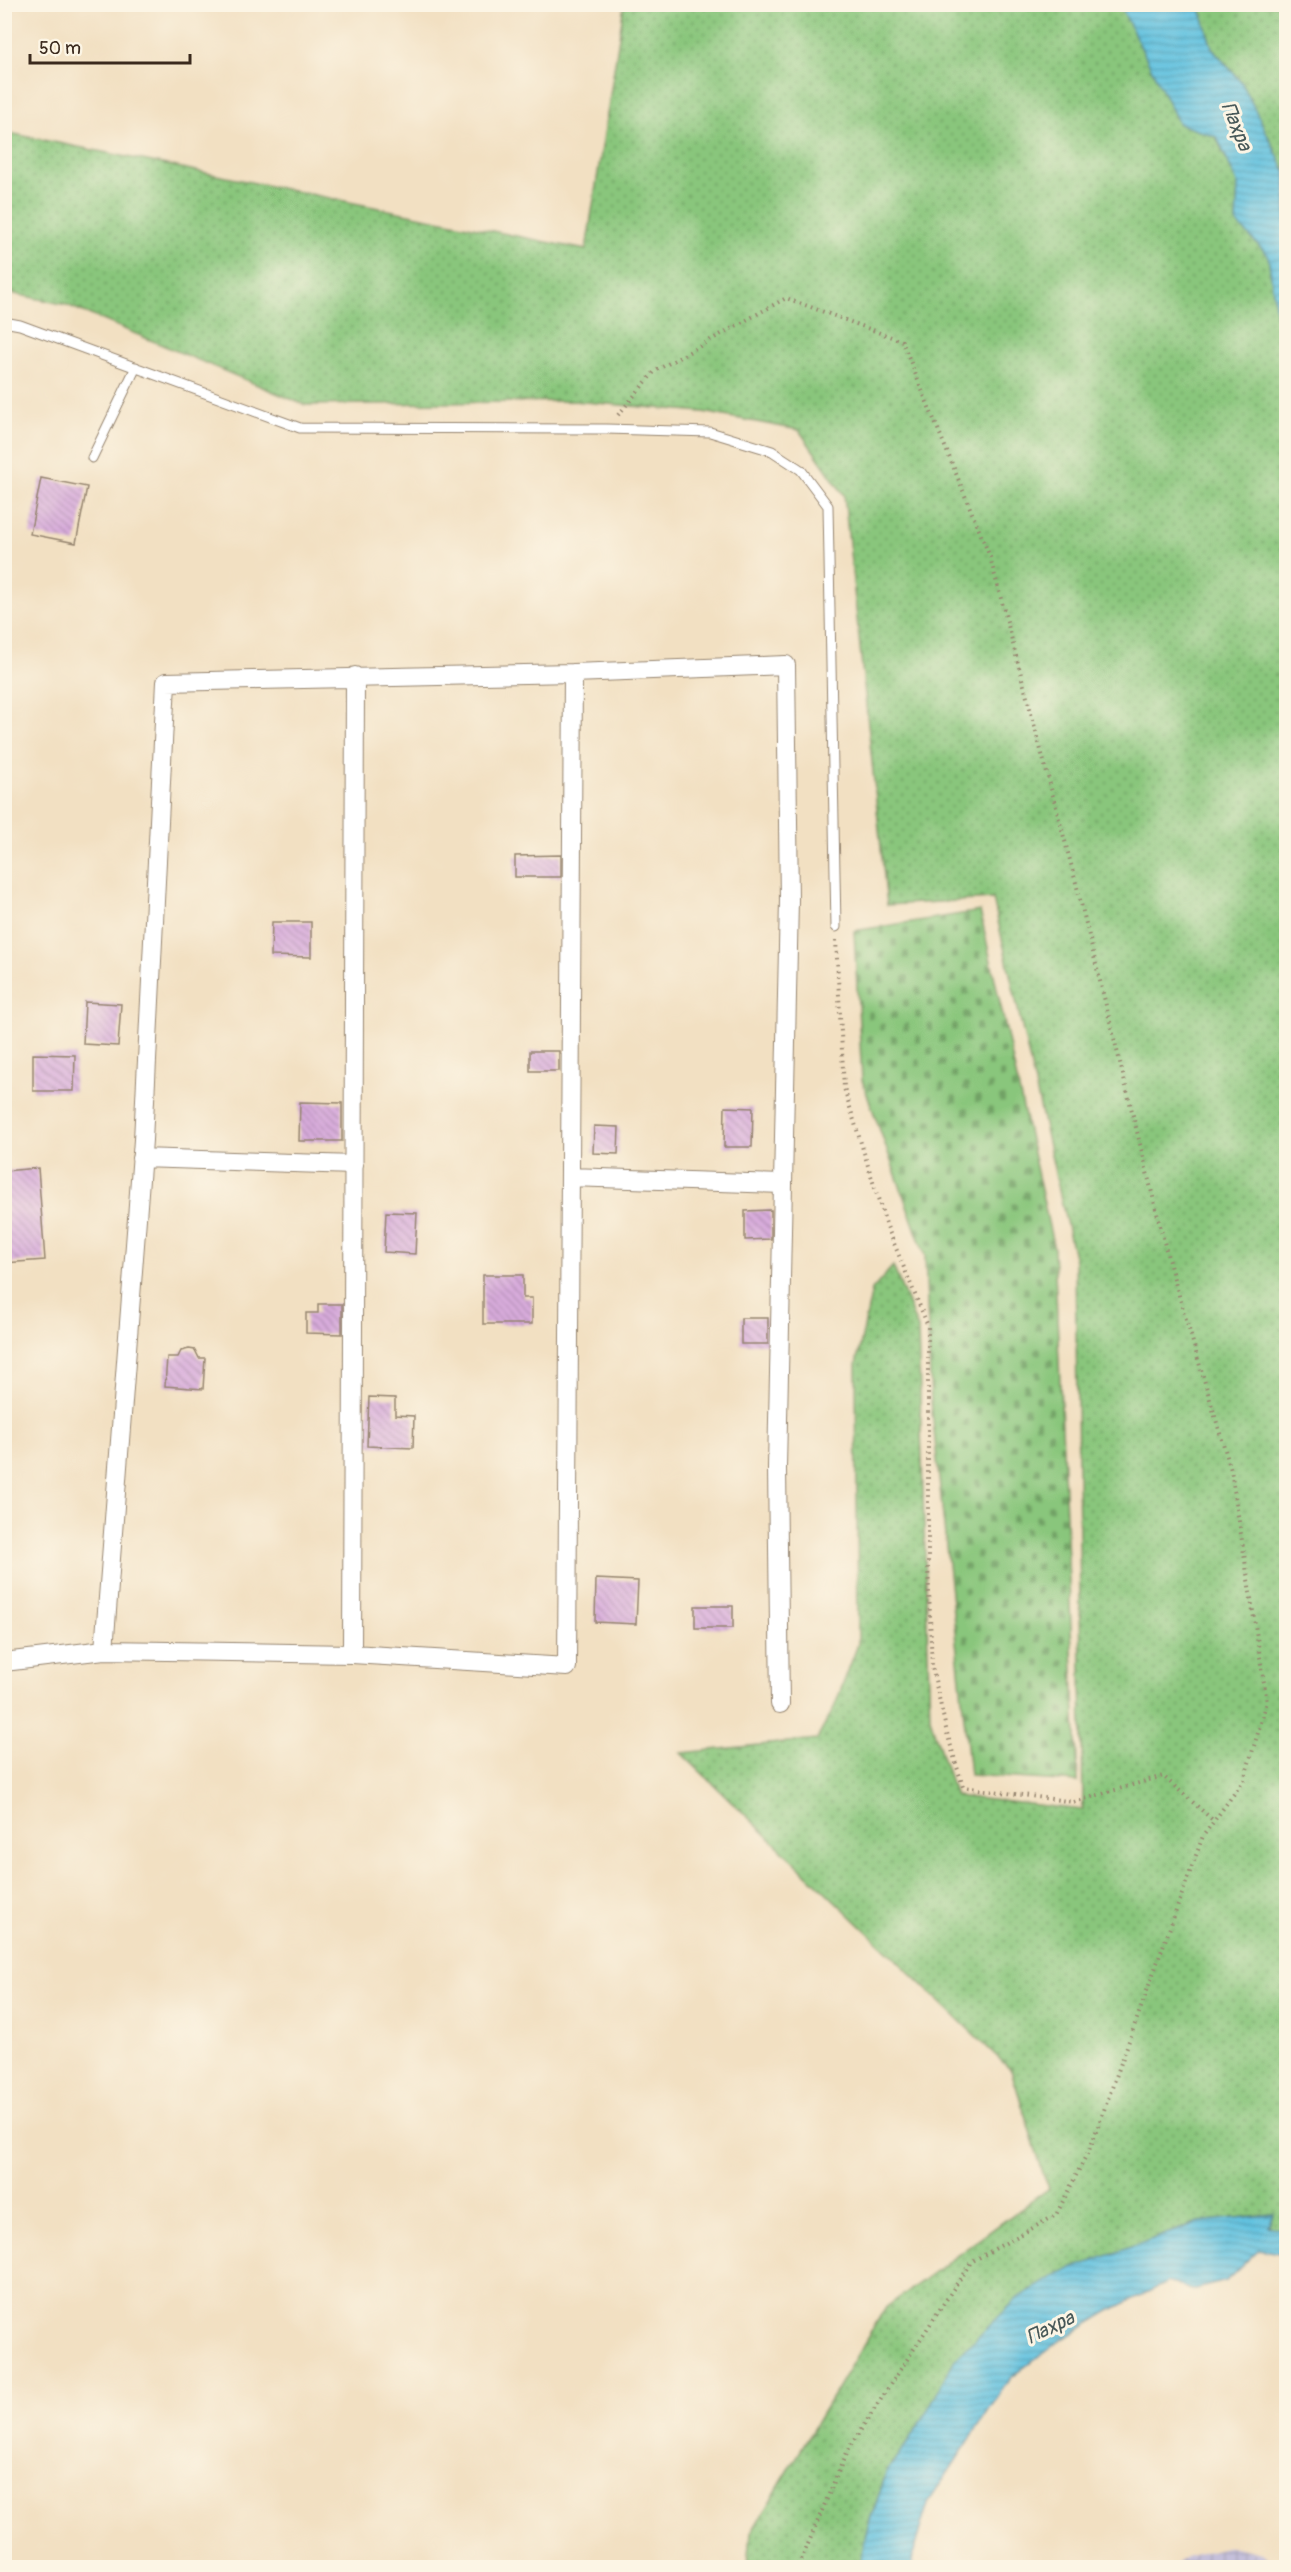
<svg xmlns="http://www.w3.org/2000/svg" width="1291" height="2572" font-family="Pangolin,sans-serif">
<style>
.industrial{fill:url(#industrial-grid)}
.grass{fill:url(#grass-dots);stroke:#62784d;stroke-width:1.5}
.cemetery{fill:url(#cemetery-stones);stroke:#62784d;stroke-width:1.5}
.water{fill:url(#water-rules);stroke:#4e767f;stroke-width:1.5}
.building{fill:url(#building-back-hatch)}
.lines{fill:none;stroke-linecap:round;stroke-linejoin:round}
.lane-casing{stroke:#968570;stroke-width:11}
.street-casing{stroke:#968570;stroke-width:20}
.path{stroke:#968570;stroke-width:4;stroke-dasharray:1.5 4.5;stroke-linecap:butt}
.lane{stroke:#fff;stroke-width:9}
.street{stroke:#fff;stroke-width:18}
.labels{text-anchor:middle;stroke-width:6;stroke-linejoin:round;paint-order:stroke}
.water-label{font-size:20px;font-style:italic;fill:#475858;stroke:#fcf5e5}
</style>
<defs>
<pattern id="industrial-grid" width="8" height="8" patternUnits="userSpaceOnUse" patternTransform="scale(1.5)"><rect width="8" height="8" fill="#c5c0da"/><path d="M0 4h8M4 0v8" fill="none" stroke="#aaa5bb"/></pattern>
<pattern id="grass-dots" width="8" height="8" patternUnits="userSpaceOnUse" patternTransform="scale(1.5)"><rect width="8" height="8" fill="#89c67c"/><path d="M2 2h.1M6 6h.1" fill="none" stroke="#71a165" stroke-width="1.8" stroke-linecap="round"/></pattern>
<pattern id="cemetery-stones" width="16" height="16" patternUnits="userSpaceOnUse" patternTransform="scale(1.5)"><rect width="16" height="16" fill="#89c67c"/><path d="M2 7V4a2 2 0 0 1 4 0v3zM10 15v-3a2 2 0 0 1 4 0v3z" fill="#71a165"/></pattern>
<pattern id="water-rules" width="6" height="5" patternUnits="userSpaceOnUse" patternTransform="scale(1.5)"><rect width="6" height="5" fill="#62c2e0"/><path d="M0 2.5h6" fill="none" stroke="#529eb5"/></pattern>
<pattern id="building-back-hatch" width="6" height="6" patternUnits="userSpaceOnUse" patternTransform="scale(1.5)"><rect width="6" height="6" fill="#d8acdc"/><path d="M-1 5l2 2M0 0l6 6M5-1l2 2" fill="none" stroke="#b08cb2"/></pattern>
</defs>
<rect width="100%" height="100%" fill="#fcf5e5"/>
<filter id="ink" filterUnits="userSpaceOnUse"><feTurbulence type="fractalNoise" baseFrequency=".0167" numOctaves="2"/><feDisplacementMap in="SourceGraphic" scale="12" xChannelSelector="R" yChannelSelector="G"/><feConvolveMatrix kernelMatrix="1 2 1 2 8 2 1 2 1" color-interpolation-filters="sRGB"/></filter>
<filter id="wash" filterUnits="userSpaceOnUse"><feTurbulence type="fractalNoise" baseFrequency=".008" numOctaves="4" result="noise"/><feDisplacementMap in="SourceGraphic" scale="24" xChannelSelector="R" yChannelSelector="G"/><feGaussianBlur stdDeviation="1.35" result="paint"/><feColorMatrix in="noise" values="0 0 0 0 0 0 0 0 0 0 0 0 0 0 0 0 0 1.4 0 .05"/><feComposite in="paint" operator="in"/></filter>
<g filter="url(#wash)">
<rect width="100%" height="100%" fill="#f2e0c2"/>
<path class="industrial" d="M 1230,2546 L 1262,2553 L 1282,2567 L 1172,2567 L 1185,2557 Z"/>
<path class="grass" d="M 624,5 L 1120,5 L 1179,124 L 1216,137 L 1238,185 L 1236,222 L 1268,255 L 1276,314 L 1286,332 L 1286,2230 L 1268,2227 L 1274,2214 L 1199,2222 L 1150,2240 L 921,2422 L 887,2471 L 866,2533 L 860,2567 L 748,2567 L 751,2533 L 885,2308 L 1048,2189 L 1011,2070 L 681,1753 L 817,1739 L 834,1708 L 858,1644 L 856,1365 L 872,1290 L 893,1266 L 918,1329 L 930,1718 L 955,1796 L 1083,1810 L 1075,1261 L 993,899 L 887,905 L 844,495 L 799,430 L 703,412 L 573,401 L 305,405 L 67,305 L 5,292 L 4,132 L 586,250 Z
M 1199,5 L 1286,5 L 1286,173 L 1242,83 L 1212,48 Z"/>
<path class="cemetery" d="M 980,911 L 1054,1249 L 1078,1782 L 970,1775 L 931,1402 L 925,1256 L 862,1080 L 854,931 Z"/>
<path class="water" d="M 1120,5 L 1199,5 L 1212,48 L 1242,83 L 1286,173 L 1286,332 L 1276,314 L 1268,255 L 1236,222 L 1238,185 L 1217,137 L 1179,124 Z
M 1275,2214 L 1268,2226 L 1286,2230 L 1286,2254 L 1259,2249 L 1226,2281 L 1192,2290 L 1168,2282 L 1111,2310 L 1058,2342 L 1010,2378 L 928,2503 L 915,2547 L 912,2567 L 860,2567 L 866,2533 L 887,2471 L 921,2422 L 955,2359 L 1019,2297 L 1060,2273 L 1199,2222 Z"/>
<g id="blocks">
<path class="building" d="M 41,478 L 87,487 L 76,543 L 30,534 Z
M 561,855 L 561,877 L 515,877 L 515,856 Z
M 272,922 L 311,922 L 311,957 L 271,956 Z
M 85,1002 L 121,1004 L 118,1046 L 83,1044 Z
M 530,1051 L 559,1051 L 559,1071 L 530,1071 Z
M 33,1054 L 75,1055 L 74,1091 L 33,1091 Z
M 300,1102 L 342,1103 L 342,1141 L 299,1141 Z
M 725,1107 L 753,1108 L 752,1147 L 724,1147 Z
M 594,1126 L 619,1127 L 618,1154 L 593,1153 Z
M 38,1168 L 45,1260 L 4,1263 L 4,1233 L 7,1233 L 4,1171 Z
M 771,1210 L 771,1239 L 745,1240 L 745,1211 Z
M 386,1212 L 417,1213 L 415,1254 L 384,1252 Z
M 483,1275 L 523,1275 L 523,1298 L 532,1298 L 532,1324 L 483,1324 Z
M 318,1304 L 342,1304 L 342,1334 L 306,1333 L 306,1313 L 318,1313 Z
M 741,1318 L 768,1318 L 768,1344 L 741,1344 Z
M 189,1349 L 195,1350 L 199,1358 L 205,1358 L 203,1389 L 165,1386 L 167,1357 L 178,1357 L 181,1351 Z
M 369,1397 L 395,1398 L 395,1415 L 414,1416 L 413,1448 L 367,1446 Z
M 596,1579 L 638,1581 L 636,1624 L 595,1622 Z
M 695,1606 L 733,1606 L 733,1628 L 695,1628 Z"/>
</g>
</g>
<g filter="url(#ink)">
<use href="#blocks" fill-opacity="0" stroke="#968570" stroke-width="1.5"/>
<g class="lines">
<defs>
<path id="lane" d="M 4,322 L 20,325 L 300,428 L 606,429 L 710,432 L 772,451 L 801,470 L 828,506 L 836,927
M 92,458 L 136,367"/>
<path id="street" d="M 573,673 L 786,665 L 789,900 L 777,1468 L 780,1704
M 141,1158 L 354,1165
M 570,1177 L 782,1184
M 352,1654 L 355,676
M 4,1662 L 104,1650 L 352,1654 L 567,1667 L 573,673 L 166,682 L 143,1140 L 104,1650"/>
</defs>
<use href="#lane" class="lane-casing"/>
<use href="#street" class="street-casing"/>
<path class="path" d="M 618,415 L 655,371 L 786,298 L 902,341 L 990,557 L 1076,883 L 1169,1262 L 1231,1470 L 1267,1702 L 1244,1780 L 1203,1836 L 1091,2146 L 1056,2215 L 971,2262 L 847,2451 L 798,2568
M 836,940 L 844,1088 L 886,1224 L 928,1326 L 928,1567 L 932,1667 L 947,1733 L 963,1787 L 1074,1802 L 1163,1776 L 1214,1821"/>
<use href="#lane" class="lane"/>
<use href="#street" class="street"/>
</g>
</g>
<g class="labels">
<g class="water-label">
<text transform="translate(1237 126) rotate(68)" y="7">Пахра</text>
<text transform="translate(1050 2327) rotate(-26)" y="7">Пахра</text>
</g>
</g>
<rect width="1291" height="2572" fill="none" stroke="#fcf5e5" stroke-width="24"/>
<path d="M30 54v9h160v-9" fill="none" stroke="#3b2a1e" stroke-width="3"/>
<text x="39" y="54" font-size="18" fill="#3b2a1e" stroke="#fcf5e5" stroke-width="4.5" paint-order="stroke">50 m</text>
</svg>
